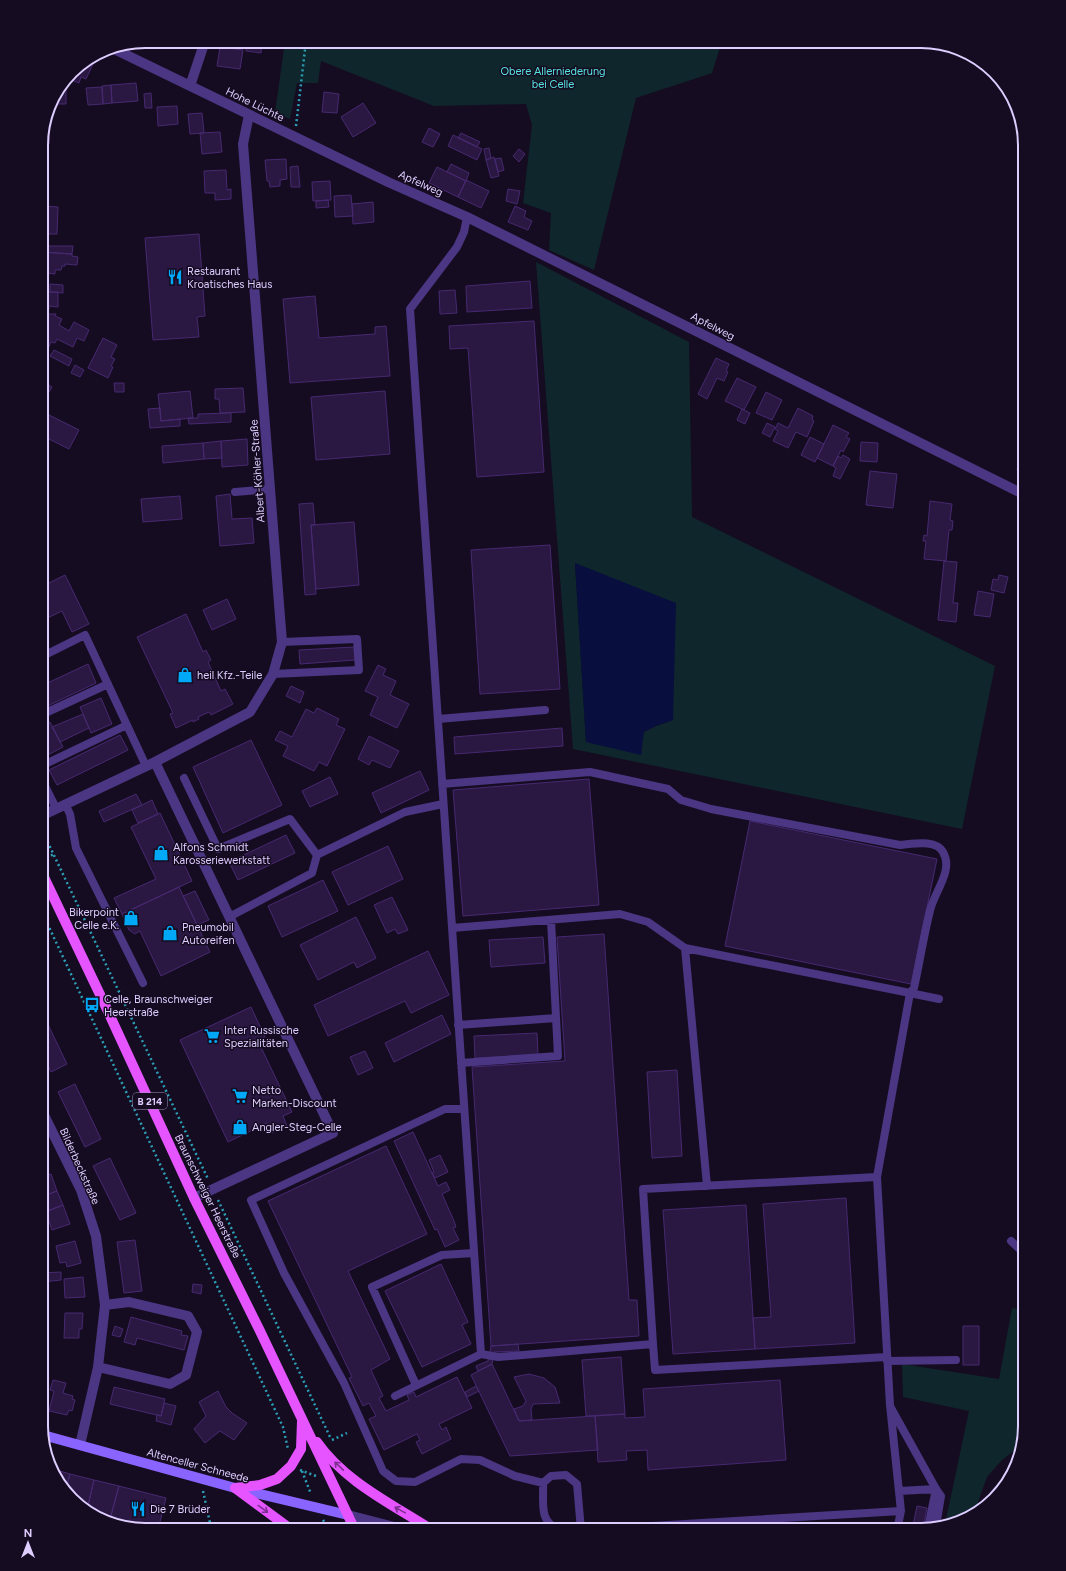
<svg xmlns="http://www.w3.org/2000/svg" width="1066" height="1571" font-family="Figtree,sans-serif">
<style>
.green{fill:#0f262c;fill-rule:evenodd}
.water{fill:#080f3f}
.building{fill:#2a1843;stroke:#472970}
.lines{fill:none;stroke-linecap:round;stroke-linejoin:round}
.path{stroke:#2a9fb6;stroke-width:2.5;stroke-dasharray:2 3;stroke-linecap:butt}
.service{stroke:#4a3682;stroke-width:8}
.minor{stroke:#4a3682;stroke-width:10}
.tertiary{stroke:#4a3682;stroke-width:10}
.secondary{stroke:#8a64ff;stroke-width:10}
.primary{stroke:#e554ff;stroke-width:10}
.oneway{stroke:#7d3090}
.labels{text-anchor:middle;stroke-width:3;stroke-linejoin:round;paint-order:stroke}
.shield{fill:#150c21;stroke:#a293bc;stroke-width:1}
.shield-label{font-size:10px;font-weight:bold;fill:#decdff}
.park-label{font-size:11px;fill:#55e3df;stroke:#150c21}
.street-label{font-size:11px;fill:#decdff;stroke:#150c21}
.poi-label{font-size:11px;fill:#decdff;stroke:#150c21;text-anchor:start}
.rim{fill:none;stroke:#decdff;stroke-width:2}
</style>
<rect width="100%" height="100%" fill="#150c21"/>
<path class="green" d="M 285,41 L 722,41 L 712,73 L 636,98 L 594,270 L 549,250 L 551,213 L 523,203 L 532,125 L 526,104 L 434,106 L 321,61 L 318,83 L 297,83 L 290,119 L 275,113 Z
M 536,262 L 689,342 L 692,517 L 995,666 L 962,829 L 573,749 ZM 575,563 L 673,720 L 656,726 L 644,732 L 586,742 Z
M 1012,1308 L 1025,1310 L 1025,1426 L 1019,1447 L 1002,1460 L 987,1477 L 978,1502 L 976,1513 L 973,1516 L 945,1524 L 969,1411 L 903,1397 L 902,1364 L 999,1379 Z"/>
<path class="water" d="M 575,563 L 676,603 L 673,720 L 656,726 L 644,732 L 641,755 L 586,742 Z"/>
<path class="building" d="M 247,41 L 262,41 L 261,53 L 246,51 Z
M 220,47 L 243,50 L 240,69 L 217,66 Z
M 91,59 L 95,60 L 86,79 L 81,77 L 79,83 L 69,79 L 73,70 Z
M 136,83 L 138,101 L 112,103 L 111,85 Z
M 111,85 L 112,103 L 103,104 L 102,86 Z
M 62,86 L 66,86 L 66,104 L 50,104 Z
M 102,87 L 103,104 L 88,105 L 86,88 Z
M 324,92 L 339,94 L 337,113 L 322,112 Z
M 151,93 L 152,108 L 145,108 L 144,94 Z
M 363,103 L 376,123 L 353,137 L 341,117 Z
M 177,106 L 178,124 L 158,126 L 157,107 Z
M 202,113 L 204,133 L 190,134 L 188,114 Z
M 429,128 L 440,134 L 433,147 L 422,142 Z
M 220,132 L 222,152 L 202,154 L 200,133 Z
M 43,133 L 49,133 L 49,144 L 41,143 Z
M 461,133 L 480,142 L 477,147 L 458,138 Z
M 453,135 L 482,149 L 477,160 L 448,146 Z
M 489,148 L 491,158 L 486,160 L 484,149 Z
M 519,149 L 525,154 L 519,162 L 513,156 Z
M 41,156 L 48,156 L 47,166 L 41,166 Z
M 494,157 L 499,176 L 491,178 L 486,160 Z
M 501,158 L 504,170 L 498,172 L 495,159 Z
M 286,159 L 287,179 L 280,180 L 280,186 L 270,187 L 269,181 L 267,181 L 265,160 Z
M 451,164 L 469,173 L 466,181 L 447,172 Z
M 298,166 L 300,187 L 291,187 L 290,167 Z
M 437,167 L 466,181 L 458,197 L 429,183 Z
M 226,170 L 227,190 L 231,189 L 231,199 L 215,200 L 215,193 L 205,193 L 204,171 Z
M 466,180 L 489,191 L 481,208 L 458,197 Z
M 330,181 L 331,200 L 313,201 L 312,182 Z
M 508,189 L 520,191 L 517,204 L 506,201 Z
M 351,195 L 353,216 L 335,217 L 334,196 Z
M 328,200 L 329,207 L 316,208 L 316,201 Z
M 373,202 L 374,222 L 353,224 L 352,204 Z
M 43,206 L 58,207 L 57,234 L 42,234 Z
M 515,206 L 526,211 L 524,217 L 532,221 L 528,230 L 508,222 Z
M 199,234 L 205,316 L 197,317 L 199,337 L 153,340 L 145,238 Z
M 41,236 L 44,236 L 44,246 L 73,246 L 72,254 L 41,252 Z
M 41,252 L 72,254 L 72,256 L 78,257 L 77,265 L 65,264 L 65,266 L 62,266 L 61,270 L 55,270 L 55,274 L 47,273 L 47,260 L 41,260 Z
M 530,281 L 532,308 L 467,312 L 466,286 Z
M 50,284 L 63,285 L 63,293 L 50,292 Z
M 455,290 L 457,313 L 440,314 L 439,291 Z
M 41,292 L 58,292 L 58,307 L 49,306 L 49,309 L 41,309 Z
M 315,296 L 319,338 L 375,334 L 375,327 L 386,326 L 390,376 L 290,383 L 283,299 Z
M 43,314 L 56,314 L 55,316 L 62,319 L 59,325 L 69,331 L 74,322 L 89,330 L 84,341 L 77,338 L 73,347 L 57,339 L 55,343 L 51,342 L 48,349 L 41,346 L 41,317 Z
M 534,321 L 544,472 L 477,477 L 468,348 L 450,349 L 449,326 Z
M 103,338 L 117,345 L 111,357 L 115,359 L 111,366 L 113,367 L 108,378 L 88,368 Z
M 54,350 L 72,359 L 69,366 L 50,356 Z
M 716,358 L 729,364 L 726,371 L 728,372 L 724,381 L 717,378 L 707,399 L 698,394 Z
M 41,365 L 46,367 L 42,375 L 41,375 Z
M 75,365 L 84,370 L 80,377 L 71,373 Z
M 737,378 L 756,387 L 744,410 L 725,401 Z
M 41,381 L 52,387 L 49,392 L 41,388 Z
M 114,383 L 124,383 L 124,392 L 115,392 Z
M 243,388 L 245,412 L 220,413 L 219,399 L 215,399 L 215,389 Z
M 190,391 L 193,418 L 161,421 L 158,394 Z
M 385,391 L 390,454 L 316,460 L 311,397 Z
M 766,392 L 782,400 L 772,420 L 756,413 Z
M 160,408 L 161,421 L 180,419 L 180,426 L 150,428 L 148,409 Z
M 798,408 L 813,416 L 812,420 L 814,421 L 807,437 L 796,432 L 788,448 L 773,441 L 778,431 L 775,429 L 778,423 L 788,428 Z
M 742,409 L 750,413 L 745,424 L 737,420 Z
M 41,411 L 79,430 L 69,449 L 41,435 Z
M 231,413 L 231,422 L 189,424 L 188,418 L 198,418 L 198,414 Z
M 767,423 L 775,427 L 770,437 L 762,433 Z
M 833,425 L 849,433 L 846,437 L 850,439 L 843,452 L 841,450 L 833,466 L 817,458 Z
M 810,437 L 824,444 L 815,462 L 801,455 Z
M 247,439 L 248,465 L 222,467 L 221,441 Z
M 221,441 L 222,458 L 204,459 L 203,443 Z
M 861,442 L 878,443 L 877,462 L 860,461 Z
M 1023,442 L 1025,442 L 1025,471 L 1017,470 Z
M 203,443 L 204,459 L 163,463 L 162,446 Z
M 843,455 L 850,459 L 840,479 L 833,476 L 836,468 L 833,466 L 838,456 L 841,458 Z
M 870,471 L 897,474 L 893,508 L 866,505 Z
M 230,494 L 232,519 L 252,518 L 254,543 L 220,546 L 216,496 Z
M 180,496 L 182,519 L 143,522 L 141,499 Z
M 930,501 L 952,504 L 950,520 L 953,521 L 952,530 L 949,530 L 946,561 L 924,559 L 926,541 L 923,541 L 924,535 L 927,536 Z
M 313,503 L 315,525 L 311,525 L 316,594 L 305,595 L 299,504 Z
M 354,522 L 359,585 L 316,589 L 311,525 Z
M 550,545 L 560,689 L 480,694 L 471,550 Z
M 944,561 L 957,562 L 953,603 L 958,603 L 956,622 L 938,620 Z
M 65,575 L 89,624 L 72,632 L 62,611 L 41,621 L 41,587 Z
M 999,575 L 1008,577 L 1004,593 L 991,590 L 993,579 L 998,580 Z
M 978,591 L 994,594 L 990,617 L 974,615 Z
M 227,599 L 236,619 L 212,630 L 203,610 Z
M 186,614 L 203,652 L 206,650 L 211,660 L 208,662 L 221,691 L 225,689 L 233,704 L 211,715 L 209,712 L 198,717 L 199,719 L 193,722 L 193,720 L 176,728 L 170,714 L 173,713 L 137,637 Z
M 354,647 L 355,660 L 300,664 L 299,650 Z
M 88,664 L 96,683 L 41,709 L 41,686 Z
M 378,665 L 386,669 L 383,675 L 396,681 L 390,695 L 409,704 L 397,728 L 370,715 L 378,697 L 365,691 Z
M 291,686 L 304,692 L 300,703 L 286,696 Z
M 101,698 L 112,724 L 91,733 L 80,707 Z
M 317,708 L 339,719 L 336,725 L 345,729 L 327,766 L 319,762 L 314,771 L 283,756 L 288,746 L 275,740 L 280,731 L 292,737 L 306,709 L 314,713 Z
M 83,714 L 89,728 L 60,742 L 52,727 Z
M 50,722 L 63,747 L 44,757 L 41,751 L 41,727 Z
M 562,728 L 563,746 L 455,754 L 454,737 Z
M 120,735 L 128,750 L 57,785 L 49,770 Z
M 369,736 L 399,751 L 390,768 L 372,760 L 369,765 L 358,759 Z
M 251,740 L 282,805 L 223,833 L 193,767 Z
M 420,771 L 429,790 L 381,813 L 372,793 Z
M 330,777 L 338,794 L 310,807 L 302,791 Z
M 589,779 L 599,905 L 463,916 L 453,790 Z
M 136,794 L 142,805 L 104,822 L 99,811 Z
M 152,800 L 158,814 L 138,823 L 132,810 Z
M 160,813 L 192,881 L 122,914 L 114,898 L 156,879 L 131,827 Z
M 750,821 L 937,859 L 911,984 L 725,946 Z
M 286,835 L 295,853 L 238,880 L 229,862 Z
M 388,846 L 403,879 L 348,905 L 332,872 Z
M 323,880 L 338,911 L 282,937 L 268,906 Z
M 179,887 L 210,952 L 161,976 L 140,931 L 135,934 L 129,930 L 122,914 Z
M 195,891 L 209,920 L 197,925 L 183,896 Z
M 392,897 L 408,930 L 398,934 L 395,929 L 387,933 L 374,905 Z
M 356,917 L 376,958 L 357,968 L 354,962 L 318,980 L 300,945 Z
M 604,934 L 629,1300 L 637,1300 L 639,1336 L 491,1346 L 472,1067 L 565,1061 L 557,937 Z
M 543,937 L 545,963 L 491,967 L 489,940 Z
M 428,951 L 449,995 L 411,1013 L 405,1001 L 328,1036 L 314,1005 Z
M 251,1007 L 265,1037 L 258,1041 L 292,1112 L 283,1116 L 287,1126 L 272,1133 L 267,1123 L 228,1142 L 180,1040 Z
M 41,1010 L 67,1064 L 51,1072 L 41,1051 Z
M 442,1015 L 451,1034 L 394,1062 L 385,1043 Z
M 537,1033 L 538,1055 L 475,1058 L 474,1036 Z
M 365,1051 L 373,1068 L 358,1075 L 350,1057 Z
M 677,1070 L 682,1156 L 652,1158 L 647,1072 Z
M 75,1084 L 101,1139 L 85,1147 L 58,1092 Z
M 413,1132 L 438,1186 L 446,1182 L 450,1190 L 442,1194 L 454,1221 L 456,1227 L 453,1228 L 459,1240 L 445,1247 L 437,1229 L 435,1230 L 394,1141 Z
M 386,1146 L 427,1234 L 348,1271 L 390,1359 L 371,1370 L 383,1396 L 379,1398 L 386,1411 L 409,1400 L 407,1395 L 414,1392 L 416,1397 L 457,1377 L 472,1408 L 439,1424 L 442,1430 L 446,1427 L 451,1439 L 422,1454 L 416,1442 L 420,1440 L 417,1434 L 384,1450 L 369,1419 L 376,1416 L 369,1403 L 363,1406 L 349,1378 L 352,1377 L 268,1201 Z
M 440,1155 L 448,1172 L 435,1178 L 432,1173 L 434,1172 L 429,1160 Z
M 110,1158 L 136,1213 L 120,1220 L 93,1166 Z
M 51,1174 L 57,1191 L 41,1197 L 41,1178 Z
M 57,1191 L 63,1205 L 41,1213 L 41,1197 Z
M 846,1198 L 855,1343 L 755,1349 L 753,1318 L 771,1317 L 763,1204 Z
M 63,1205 L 70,1224 L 52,1230 L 46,1212 Z
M 746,1205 L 755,1349 L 673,1354 L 663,1210 Z
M 135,1240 L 142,1291 L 124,1293 L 117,1242 Z
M 75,1241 L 81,1263 L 67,1267 L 66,1262 L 60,1263 L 56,1246 Z
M 441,1264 L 468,1322 L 462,1325 L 471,1344 L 422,1367 L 385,1291 Z
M 61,1272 L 61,1280 L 42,1282 L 42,1273 Z
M 83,1277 L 85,1297 L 65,1298 L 64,1279 Z
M 193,1284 L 202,1285 L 201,1294 L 192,1292 Z
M 65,1313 L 83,1313 L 82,1329 L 79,1329 L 79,1338 L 64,1338 Z
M 131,1317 L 182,1331 L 181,1335 L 188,1336 L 184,1350 L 137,1338 L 135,1345 L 124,1342 Z
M 115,1326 L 123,1329 L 120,1337 L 112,1335 Z
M 963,1326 L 979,1326 L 979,1365 L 963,1365 Z
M 518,1344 L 519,1351 L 494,1352 L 492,1364 L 478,1371 L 476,1366 L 488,1361 L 491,1346 Z
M 621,1357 L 625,1414 L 586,1416 L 582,1360 Z
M 492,1364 L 519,1421 L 595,1416 L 598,1450 L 510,1456 L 471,1375 Z
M 529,1374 L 544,1378 L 555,1387 L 560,1403 L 533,1404 L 531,1409 L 532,1420 L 519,1421 L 514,1409 L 523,1406 L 526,1401 L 514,1377 Z
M 53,1380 L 66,1383 L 63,1393 L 73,1396 L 72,1399 L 75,1400 L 72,1411 L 69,1410 L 67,1415 L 49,1411 L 54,1391 L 50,1390 Z
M 780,1380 L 786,1460 L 648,1470 L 647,1450 L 626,1451 L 627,1460 L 598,1462 L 595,1416 L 625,1414 L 625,1418 L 645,1417 L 643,1389 Z
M 476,1386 L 479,1391 L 467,1397 L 465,1392 Z
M 114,1387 L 165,1399 L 161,1416 L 110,1404 Z
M 218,1391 L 226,1407 L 232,1413 L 247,1423 L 234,1440 L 220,1431 L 205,1443 L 194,1429 L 206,1416 L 199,1402 Z
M 164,1403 L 176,1406 L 171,1425 L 156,1421 L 157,1415 L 161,1416 Z
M 53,1469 L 70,1474 L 66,1489 L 55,1478 Z
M 70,1474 L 94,1480 L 87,1510 L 66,1489 Z
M 94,1480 L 119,1486 L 110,1519 L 91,1514 L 87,1510 Z
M 119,1486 L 166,1498 L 158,1530 L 152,1530 L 110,1519 Z
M 917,1506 L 927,1508 L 923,1529 L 912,1530 Z"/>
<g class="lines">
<path class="path" d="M 296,126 L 306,41
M 41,828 L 208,1179
M 42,860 L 54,854
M 41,910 L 283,1427 L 288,1449
M 218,1200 L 331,1439
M 332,1440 L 347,1433
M 300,1470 L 316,1476
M 302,1471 L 311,1494
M 203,1491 L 210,1523 L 209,1530
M 323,1520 L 329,1530"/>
<path class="service" d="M 235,492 L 270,489
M 41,657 L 85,635 L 146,766
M 273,674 L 359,670 L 357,639 L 282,642
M 41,715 L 108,684
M 438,719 L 545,710
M 41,766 L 127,725
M 41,778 L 56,808
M 184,778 L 218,849 L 290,819 L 317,855 L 405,812 L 443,804
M 442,784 L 590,772 L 668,789 L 681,800 L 711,809 L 900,845 C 913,844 936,839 943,852 C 947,859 947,866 945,873 C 942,884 935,895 931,907 C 924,933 920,961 914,988 L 910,993 L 939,999
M 65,804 L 70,814 L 76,848 L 143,983
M 229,917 L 312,873 L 317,855
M 452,928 L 620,914 L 648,922 L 685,948 L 707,1186
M 685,948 L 910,993 L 877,1177 L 890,1405 L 901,1511 L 897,1530
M 458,1025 L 556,1018
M 461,1063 L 558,1056 L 551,920
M 464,1109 L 445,1109 L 251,1200 L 284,1273 L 344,1383 L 383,1471 L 396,1481 L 415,1482 L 461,1459 L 480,1460 L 515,1476 L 543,1483 C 544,1503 538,1522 560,1530
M 1011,1241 L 1025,1254
M 653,1344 L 643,1189 L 877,1177
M 481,1354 L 498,1357 L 653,1344 L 655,1370 L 887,1357
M 887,1361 L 956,1360
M 416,1385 L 372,1287 L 442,1255 L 474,1253
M 395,1396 L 481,1354 L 410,309 L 457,247 L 464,232 L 467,217
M 891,1408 L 936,1489 L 899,1491
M 543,1483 L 551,1476 L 566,1475 L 577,1484 L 581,1530
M 936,1526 L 941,1496 L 936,1489
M 928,1528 L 936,1489
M 585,1530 L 901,1511"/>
<path class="minor" d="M 112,48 L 388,182 L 467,217 L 1025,495
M 190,86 L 203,47 L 204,41
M 155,762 L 333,1133 L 194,1198
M 41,816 L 155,762 L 250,712 L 273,674 L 282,642 L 243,144 L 249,115
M 41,1109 L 81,1190 L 96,1236 L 105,1305 L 98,1367 L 80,1445
M 98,1367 L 170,1384 L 186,1375 L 197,1332 L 188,1316 L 129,1302 L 105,1305"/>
<path class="tertiary" d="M 348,1515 L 406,1530"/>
<path class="secondary" d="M 43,1435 L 235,1488 L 348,1515"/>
<path class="primary" d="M 41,871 L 105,1005 L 194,1198 L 260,1331 L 355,1530
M 317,1442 C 345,1482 392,1504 432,1530
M 235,1488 L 260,1485 L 277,1479 L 291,1466 L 301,1449 L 302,1421
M 235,1488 L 292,1530"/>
</g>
<defs><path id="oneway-shaft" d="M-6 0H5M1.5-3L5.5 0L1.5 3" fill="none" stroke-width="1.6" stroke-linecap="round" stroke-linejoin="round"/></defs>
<g class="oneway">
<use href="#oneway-shaft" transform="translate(339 1466) rotate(-136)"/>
<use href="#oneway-shaft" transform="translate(263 1509) rotate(36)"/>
<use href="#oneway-shaft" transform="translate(400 1510) rotate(-151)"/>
</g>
<defs>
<symbol id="restaurant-bare" viewBox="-9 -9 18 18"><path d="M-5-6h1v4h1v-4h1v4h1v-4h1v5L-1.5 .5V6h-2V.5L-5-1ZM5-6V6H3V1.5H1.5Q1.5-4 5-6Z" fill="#00a8f8" stroke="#150c21" stroke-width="2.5" paint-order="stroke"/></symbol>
<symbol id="shop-bare" viewBox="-9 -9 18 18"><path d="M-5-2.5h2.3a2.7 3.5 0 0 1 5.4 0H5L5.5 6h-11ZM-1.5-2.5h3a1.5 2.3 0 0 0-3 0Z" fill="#00a8f8" stroke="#150c21" stroke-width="2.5" paint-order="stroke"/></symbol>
<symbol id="bus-bare" viewBox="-9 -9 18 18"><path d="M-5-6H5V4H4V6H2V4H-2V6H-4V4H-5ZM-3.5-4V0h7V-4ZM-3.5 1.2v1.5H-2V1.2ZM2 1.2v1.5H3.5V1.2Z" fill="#00a8f8" stroke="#150c21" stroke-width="2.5" paint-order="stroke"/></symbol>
<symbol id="supermarket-bare" viewBox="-9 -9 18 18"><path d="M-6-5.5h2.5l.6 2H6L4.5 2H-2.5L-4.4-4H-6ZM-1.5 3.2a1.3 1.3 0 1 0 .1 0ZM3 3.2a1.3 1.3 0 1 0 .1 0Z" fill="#00a8f8" stroke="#150c21" stroke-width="2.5" paint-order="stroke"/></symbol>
</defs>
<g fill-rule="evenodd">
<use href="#restaurant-bare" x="164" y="266" width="22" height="22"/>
<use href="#shop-bare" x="174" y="664" width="22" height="22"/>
<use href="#shop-bare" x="150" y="842" width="22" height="22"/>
<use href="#shop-bare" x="120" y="907" width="22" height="22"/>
<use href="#shop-bare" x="159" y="922" width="22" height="22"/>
<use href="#bus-bare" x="81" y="994" width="22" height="22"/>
<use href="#supermarket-bare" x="201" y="1025" width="22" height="22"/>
<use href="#supermarket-bare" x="229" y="1085" width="22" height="22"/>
<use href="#shop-bare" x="229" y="1116" width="22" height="22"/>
<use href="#restaurant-bare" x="127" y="1498" width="22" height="22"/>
</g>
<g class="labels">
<rect class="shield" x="133" y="1093" width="34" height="16" rx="3"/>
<g class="shield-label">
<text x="150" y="1105">B 214</text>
</g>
<g class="park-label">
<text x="553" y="75">Obere Allerniederung<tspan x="553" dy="13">bei Celle</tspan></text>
</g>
<g class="street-label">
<text transform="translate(255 104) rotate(26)" y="4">Hohe Lüchte</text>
<text transform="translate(421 183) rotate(24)" y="4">Apfelweg</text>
<text transform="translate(713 326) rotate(27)" y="4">Apfelweg</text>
<text transform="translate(257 471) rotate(-94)" y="4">Albert-Köhler-Straße</text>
<text transform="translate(80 1166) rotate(66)" y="4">Bilderbeckstraße</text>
<text transform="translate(208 1196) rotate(64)" y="4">Braunschweiger Heerstraße</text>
<text transform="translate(198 1465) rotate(15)" y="4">Altenceller Schneede</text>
</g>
<g class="poi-label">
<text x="187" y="275">Restaurant<tspan x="187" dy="13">Kroatisches Haus</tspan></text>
<text x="197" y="679">heil Kfz.-Teile</text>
<text x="173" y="851">Alfons Schmidt<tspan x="173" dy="13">Karosseriewerkstatt</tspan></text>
<text x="119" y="916" text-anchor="end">Bikerpoint<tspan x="119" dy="13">Celle e.K.</tspan></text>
<text x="182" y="931">Pneumobil<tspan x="182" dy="13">Autoreifen</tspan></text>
<text x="104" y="1003">Celle, Braunschweiger<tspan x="104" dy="13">Heerstraße</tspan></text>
<text x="224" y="1034">Inter Russische<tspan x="224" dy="13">Spezialitäten</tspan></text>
<text x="252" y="1094">Netto<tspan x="252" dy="13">Marken-Discount</tspan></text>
<text x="252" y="1131">Angler-Steg-Celle</text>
<text x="150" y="1513">Die 7 Brüder</text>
</g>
</g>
<path d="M0 0H1066V1571H0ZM145 48H921A97 97 0 0 1 1018 145V1426A97 97 0 0 1 921 1523H145A97 97 0 0 1 48 1426V145A97 97 0 0 1 145 48Z" fill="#150c21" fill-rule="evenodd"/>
<path class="rim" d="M145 48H921A97 97 0 0 1 1018 145V1426A97 97 0 0 1 921 1523H145A97 97 0 0 1 48 1426V145A97 97 0 0 1 145 48Z"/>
<g transform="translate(28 1543)" stroke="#150c21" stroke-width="3" paint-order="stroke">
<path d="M0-3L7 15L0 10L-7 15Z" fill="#decdff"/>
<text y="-6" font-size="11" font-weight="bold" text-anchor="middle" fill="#decdff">N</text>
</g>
</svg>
